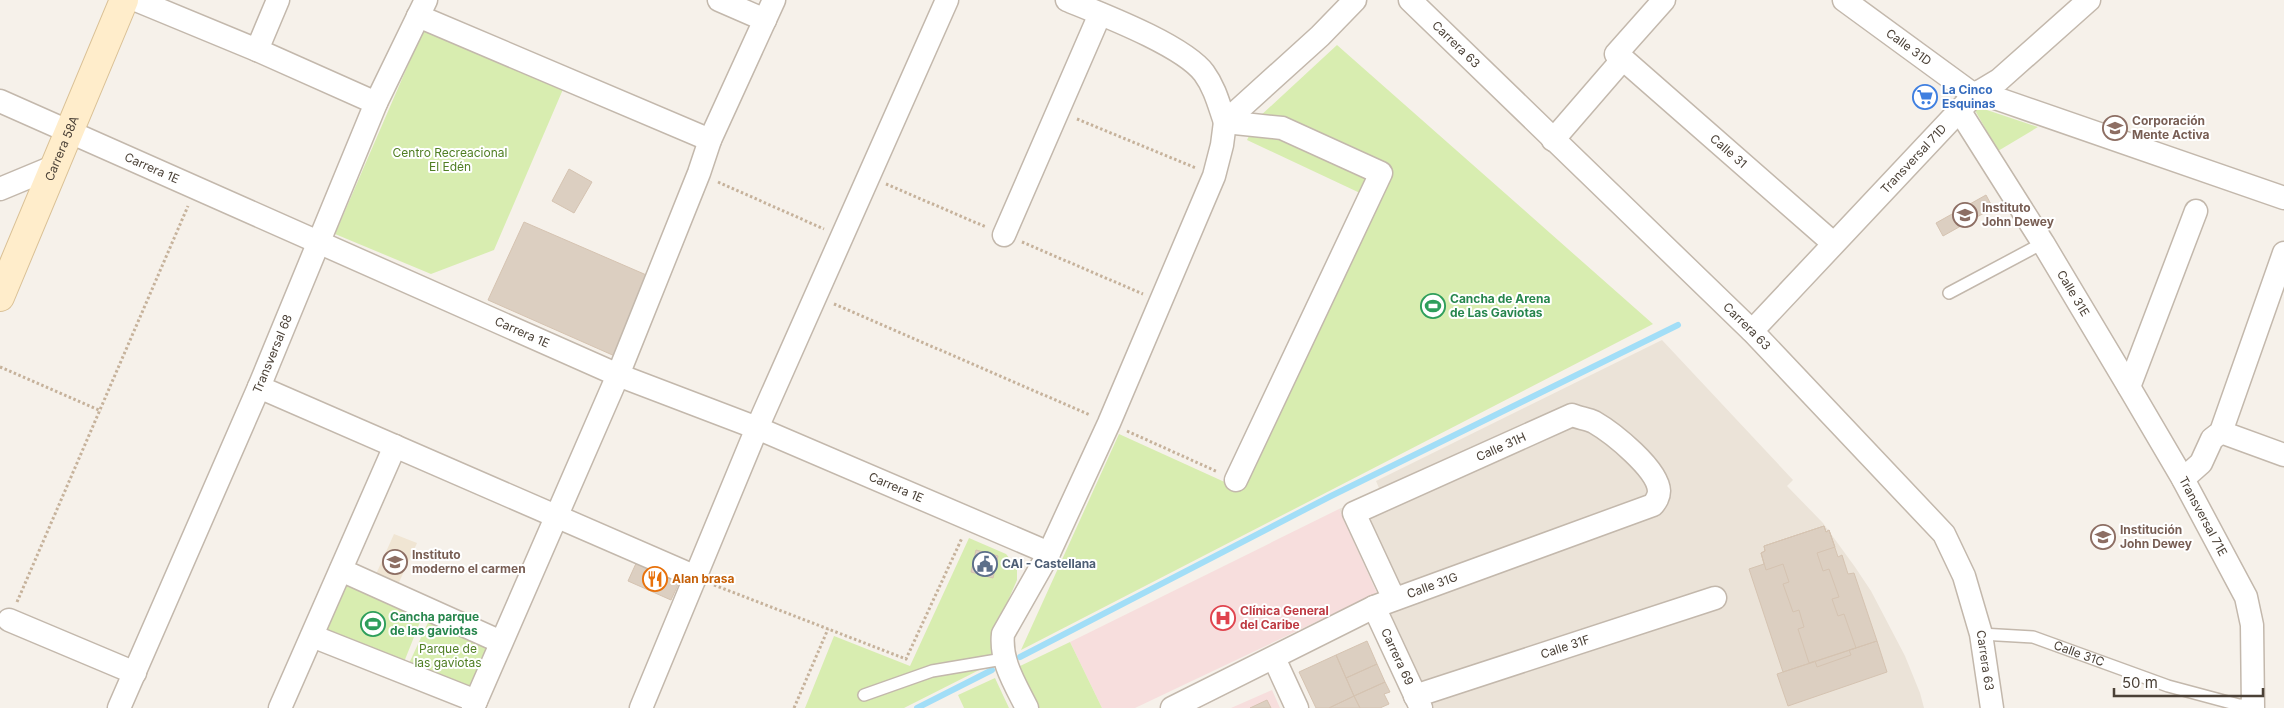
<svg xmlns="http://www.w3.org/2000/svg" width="2284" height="708" font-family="Inter,sans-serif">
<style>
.residential{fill:#ebe3d8}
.education{fill:#f0e5d3}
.medical{fill:#f7dedd}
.green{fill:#d8edb0}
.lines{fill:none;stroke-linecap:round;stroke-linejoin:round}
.stream{stroke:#a2def7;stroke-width:6}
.building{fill:#dccfc1;stroke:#d5c3b1}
.lane-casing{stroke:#c3b8ac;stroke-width:14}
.street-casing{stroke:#c3b8ac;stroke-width:25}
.secondary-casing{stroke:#dac196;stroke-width:30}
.path{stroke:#c6b29b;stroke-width:3;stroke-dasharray:2.5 2.5;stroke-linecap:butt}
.lane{stroke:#fff;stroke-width:11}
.street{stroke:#fff;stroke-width:22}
.secondary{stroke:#ffedcb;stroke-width:28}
.labels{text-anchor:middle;stroke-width:4;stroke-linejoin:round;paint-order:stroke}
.street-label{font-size:12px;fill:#4b4137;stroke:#fff}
.shop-label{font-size:12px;font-weight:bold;fill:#366cbe;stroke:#fff;text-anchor:start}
.education-label{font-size:12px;font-weight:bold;fill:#785e54;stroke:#fff;text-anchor:start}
.park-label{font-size:12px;fill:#4f7e23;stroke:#fff}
.leisure-label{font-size:12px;font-weight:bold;fill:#27864d;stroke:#fff;text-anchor:start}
.service-label{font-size:12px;font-weight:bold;fill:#4e5e75;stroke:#fff;text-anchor:start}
.food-label{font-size:12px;font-weight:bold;fill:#c56008;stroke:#fff;text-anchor:start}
.health-label{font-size:12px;font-weight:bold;fill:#be3a42;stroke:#fff;text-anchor:start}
</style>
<rect width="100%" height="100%" fill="#f6f1ea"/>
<path class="residential" d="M 1662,340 L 1793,480 L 1787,486 L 1823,523 L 1855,567 L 1871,591 L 1905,656 L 1920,693 L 1924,708 L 1432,708 L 1339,509 L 1381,493 L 1376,481 Z"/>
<path class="education" d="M 394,534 L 417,543 L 395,591 L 373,581 Z"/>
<path class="medical" d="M 1339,509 L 1377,593 L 1135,708 L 1102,708 L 1070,642 Z
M 1272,690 L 1280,708 L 1231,708 Z"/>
<path class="green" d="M 424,28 L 564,87 L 494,250 L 431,274 L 335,234 Z
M 1337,45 L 1653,324 L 1021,650 L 1119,434 L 1240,489 L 1377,201 L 1247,140 L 1258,118 Z
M 1972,105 L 2038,127 L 1998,151 Z
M 969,538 L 1006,554 L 1017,568 L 1017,580 L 993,635 L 993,663 L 904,708 L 805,708 L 834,636 L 910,666 Z
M 346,577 L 424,612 L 402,667 L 323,635 Z
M 431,616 L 490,643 L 465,697 L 406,670 Z
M 1070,642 L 1102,708 L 1038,708 L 1018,667 Z
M 995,678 L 1009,708 L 964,708 L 958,695 Z"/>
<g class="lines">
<path class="stream" d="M 1020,657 L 1331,496 L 1678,325
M 917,708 L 992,670"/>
</g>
<path class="building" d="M 569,169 L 592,182 L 574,213 L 552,201 Z
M 1986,195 L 1993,208 L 1943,236 L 1936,223 Z
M 524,222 L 651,277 L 617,357 L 488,300 Z
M 1824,526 L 1826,532 L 1829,530 L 1835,547 L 1817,553 L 1823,571 L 1829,569 L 1839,597 L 1832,599 L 1838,616 L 1844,614 L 1856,648 L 1849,650 L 1851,655 L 1817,667 L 1815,661 L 1809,663 L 1798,629 L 1804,627 L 1799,610 L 1793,612 L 1783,584 L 1789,582 L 1783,564 L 1766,570 L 1761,553 L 1765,551 L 1764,546 Z
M 1824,526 L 1826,532 L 1829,530 L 1838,557 L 1842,555 L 1848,574 L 1854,573 L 1877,641 L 1783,672 L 1749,569 L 1764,564 L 1761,553 L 1765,551 L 1764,546 Z
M 976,550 L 998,556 L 993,578 L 971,572 Z
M 638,559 L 681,578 L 671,600 L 628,581 Z
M 1367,641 L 1377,664 L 1346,678 L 1336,655 Z
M 1877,641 L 1887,672 L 1788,706 L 1777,674 Z
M 1336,655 L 1354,696 L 1329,708 L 1316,708 L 1299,672 Z
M 1377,664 L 1385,682 L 1354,696 L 1346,678 Z
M 1385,682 L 1390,692 L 1384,694 L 1389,704 L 1380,708 L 1360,708 L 1354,696 Z
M 1354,696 L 1360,708 L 1329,708 Z
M 1267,700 L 1271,708 L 1250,708 Z"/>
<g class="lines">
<defs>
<g id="lane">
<path d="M 1949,293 L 2043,243"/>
<path id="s1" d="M 1981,634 L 2033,637 L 2168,686 L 2239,705 L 2253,705"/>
<path d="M 864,695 L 932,671 L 1003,659"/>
</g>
<g id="street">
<path d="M 136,0 L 257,50 L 376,103"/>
<path d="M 719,0 L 765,20"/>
<path d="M 1067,0 C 1101,14 1183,45 1204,73 C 1215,88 1219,105 1225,122 L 1282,128 L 1381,173 L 1236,480"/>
<path id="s2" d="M 1410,0 L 1752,331 L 1944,534 L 1964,576 L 1981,634 L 1992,708"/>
<path id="s3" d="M 1844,0 L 1974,95"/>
<path d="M 418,16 L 710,140"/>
<path d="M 257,50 L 278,0"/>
<path id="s4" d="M 1623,59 L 1833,243"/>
<path d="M 1978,92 L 2284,198"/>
<path id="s5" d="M 0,101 L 618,375 L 757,428 L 1049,553"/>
<path id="s6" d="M 1959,110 L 2043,243 L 2129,387 L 2183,479 L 2246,597 L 2252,625 L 2253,708"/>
<path d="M 1553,140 L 1623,59 L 1616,54 L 1664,0"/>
<path d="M 0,189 L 53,167"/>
<path d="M 1004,235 L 1100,14"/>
<path id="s7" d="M 1752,331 L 1974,95 L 1999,80 L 2089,0"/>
<path d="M 259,387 L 696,577"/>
<path d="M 2129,387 L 2196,211"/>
<path d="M 2221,432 L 2284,455"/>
<path d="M 2183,479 L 2201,463 L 2212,439 L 2221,432 L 2284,253"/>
<path d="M 341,570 L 501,642"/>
<path id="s8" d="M 1374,607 L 1421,708"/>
<path d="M 9,620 L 135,673"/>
<path d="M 312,636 L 476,701"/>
<path d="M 1274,658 L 1297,708"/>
<path id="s9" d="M 1415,696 L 1715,598"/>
<path id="s10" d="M 119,708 L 259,387 L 376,103 L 426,0"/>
<path d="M 280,708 L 395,446"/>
<path d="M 473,708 L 618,375 L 699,173 L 710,140 L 774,0"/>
<path d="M 641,708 L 757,428 L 947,0"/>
<path d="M 1027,708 C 1015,684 1000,661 1003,634 L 1049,553 L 1109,423 L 1214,176 L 1222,145 L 1225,122 L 1320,36 L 1355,0"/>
<path id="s11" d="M 1172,708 L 1374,607 L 1382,604 L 1653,505 C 1656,501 1659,497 1659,491 C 1658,469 1613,433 1594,422 C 1588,419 1579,418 1572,415 L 1354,513 L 1394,599"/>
</g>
<g id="secondary">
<path id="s12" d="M 0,297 L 124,0"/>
</g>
</defs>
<use href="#lane" class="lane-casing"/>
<use href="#street" class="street-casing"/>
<use href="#secondary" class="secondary-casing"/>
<path class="path" d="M 1077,119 L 1196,168
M 718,182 L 824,229
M 886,184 L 986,227
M 1022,242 L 1143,294
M 834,304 L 1090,415
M 0,367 L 101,411
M 1127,431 L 1218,472
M 714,585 L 906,659 L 962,538
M 17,602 L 188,206
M 794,708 L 828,629"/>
<use href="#lane" class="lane"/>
<use href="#street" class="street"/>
<use href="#secondary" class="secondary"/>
</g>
<defs>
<symbol id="supermarket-ring" viewBox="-11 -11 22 22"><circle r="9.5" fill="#fff" stroke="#3f7fe0" stroke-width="1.5"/><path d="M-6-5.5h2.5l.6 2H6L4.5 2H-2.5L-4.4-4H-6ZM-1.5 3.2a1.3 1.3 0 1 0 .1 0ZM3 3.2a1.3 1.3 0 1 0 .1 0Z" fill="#3f7fe0"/></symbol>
<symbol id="school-ring" viewBox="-11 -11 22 22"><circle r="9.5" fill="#fff" stroke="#8d6e63" stroke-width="1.5"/><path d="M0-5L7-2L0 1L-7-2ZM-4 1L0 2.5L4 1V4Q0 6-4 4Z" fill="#8d6e63"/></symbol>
<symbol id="stadium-ring" viewBox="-11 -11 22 22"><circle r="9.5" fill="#fff" stroke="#2e9e5b" stroke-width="1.5"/><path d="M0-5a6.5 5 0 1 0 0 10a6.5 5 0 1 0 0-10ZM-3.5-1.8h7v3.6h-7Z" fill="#2e9e5b"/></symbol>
<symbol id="civic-ring" viewBox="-11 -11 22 22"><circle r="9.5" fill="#fff" stroke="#5c6f8a" stroke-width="1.5"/><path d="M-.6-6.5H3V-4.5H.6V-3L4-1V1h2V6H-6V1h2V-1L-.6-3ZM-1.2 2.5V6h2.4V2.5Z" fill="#5c6f8a"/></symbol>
<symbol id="restaurant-ring" viewBox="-11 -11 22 22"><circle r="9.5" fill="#fff" stroke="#e8710a" stroke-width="1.5"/><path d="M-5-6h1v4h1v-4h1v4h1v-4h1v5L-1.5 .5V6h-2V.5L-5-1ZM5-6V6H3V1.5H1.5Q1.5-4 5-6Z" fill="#e8710a"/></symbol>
<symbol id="hospital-ring" viewBox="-11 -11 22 22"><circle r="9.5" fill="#fff" stroke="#e0444e" stroke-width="1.5"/><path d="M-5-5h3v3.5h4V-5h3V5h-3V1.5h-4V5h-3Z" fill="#e0444e"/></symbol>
</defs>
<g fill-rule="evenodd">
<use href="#supermarket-ring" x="1911" y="83" width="28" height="28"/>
<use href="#school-ring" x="2101" y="114" width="28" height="28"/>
<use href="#school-ring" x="1951" y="201" width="28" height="28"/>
<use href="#stadium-ring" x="1419" y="292" width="28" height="28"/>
<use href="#school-ring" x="2089" y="523" width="28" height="28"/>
<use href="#school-ring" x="381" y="548" width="28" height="28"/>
<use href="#civic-ring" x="971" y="550" width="28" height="28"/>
<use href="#restaurant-ring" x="641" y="565" width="28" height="28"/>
<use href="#hospital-ring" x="1209" y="604" width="28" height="28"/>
<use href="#stadium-ring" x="359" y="610" width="28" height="28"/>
</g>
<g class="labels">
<g class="street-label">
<text dy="4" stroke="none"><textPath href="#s2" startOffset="64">Carrera 63</textPath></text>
<text dy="4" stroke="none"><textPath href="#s3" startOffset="80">Calle 31D</textPath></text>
<text dy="4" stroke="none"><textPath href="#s12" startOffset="161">Carrera 58A</textPath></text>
<text dy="4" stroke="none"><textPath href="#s4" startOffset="140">Calle 31</textPath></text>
<text dy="4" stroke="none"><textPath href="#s7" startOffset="236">Transversal 71D</textPath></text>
<text dy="4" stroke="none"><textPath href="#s5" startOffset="166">Carrera 1E</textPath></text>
<text dy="4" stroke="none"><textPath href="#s6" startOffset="216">Calle 31E</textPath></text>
<text dy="4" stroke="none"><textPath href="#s2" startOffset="469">Carrera 63</textPath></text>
<text dy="4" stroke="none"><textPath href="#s5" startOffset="571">Carrera 1E</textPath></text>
<text dy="4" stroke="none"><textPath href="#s10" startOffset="386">Transversal 68</textPath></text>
<text transform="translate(1501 447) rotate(-24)" y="4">Calle 31H</text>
<text dy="4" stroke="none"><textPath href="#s5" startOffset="976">Carrera 1E</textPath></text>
<text dy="4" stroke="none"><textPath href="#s6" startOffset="474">Transversal 71E</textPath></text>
<text dy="4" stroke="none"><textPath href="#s11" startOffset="288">Calle 31G</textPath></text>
<text dy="4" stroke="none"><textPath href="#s9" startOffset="158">Calle 31F</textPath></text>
<text dy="4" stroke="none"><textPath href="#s1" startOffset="101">Calle 31C</textPath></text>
<text dy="4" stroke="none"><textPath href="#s8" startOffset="55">Carrera 69</textPath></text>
<text dy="4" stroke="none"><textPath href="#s2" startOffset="889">Carrera 63</textPath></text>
</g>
<g class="shop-label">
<text x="1942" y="94">La Cinco<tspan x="1942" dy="14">Esquinas</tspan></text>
</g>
<g class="education-label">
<text x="2132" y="125">Corporación<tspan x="2132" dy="14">Mente Activa</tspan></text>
<text x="1982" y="212">Instituto<tspan x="1982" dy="14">John Dewey</tspan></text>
<text x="2120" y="534">Institución<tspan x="2120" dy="14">John Dewey</tspan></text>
<text x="412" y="559">Instituto<tspan x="412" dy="14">moderno el carmen</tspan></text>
</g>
<g class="park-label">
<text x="450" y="157">Centro Recreacional<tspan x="450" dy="14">El Edén</tspan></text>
<text x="448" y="653">Parque de<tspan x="448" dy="14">las gaviotas</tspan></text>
</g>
<g class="leisure-label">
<text x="1450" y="303">Cancha de Arena<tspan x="1450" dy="14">de Las Gaviotas</tspan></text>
<text x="390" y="621">Cancha parque<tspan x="390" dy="14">de las gaviotas</tspan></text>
</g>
<g class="service-label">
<text x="1002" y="568">CAI - Castellana</text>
</g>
<g class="food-label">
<text x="672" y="583">Alan brasa</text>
</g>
<g class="health-label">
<text x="1240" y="615">Clínica General<tspan x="1240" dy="14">del Caribe</tspan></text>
</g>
</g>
<path d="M2114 688v8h149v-8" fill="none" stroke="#4b4137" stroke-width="2.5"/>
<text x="2122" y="688" font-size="15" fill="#4b4137" stroke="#ffffff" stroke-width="4" paint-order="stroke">50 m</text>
</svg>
